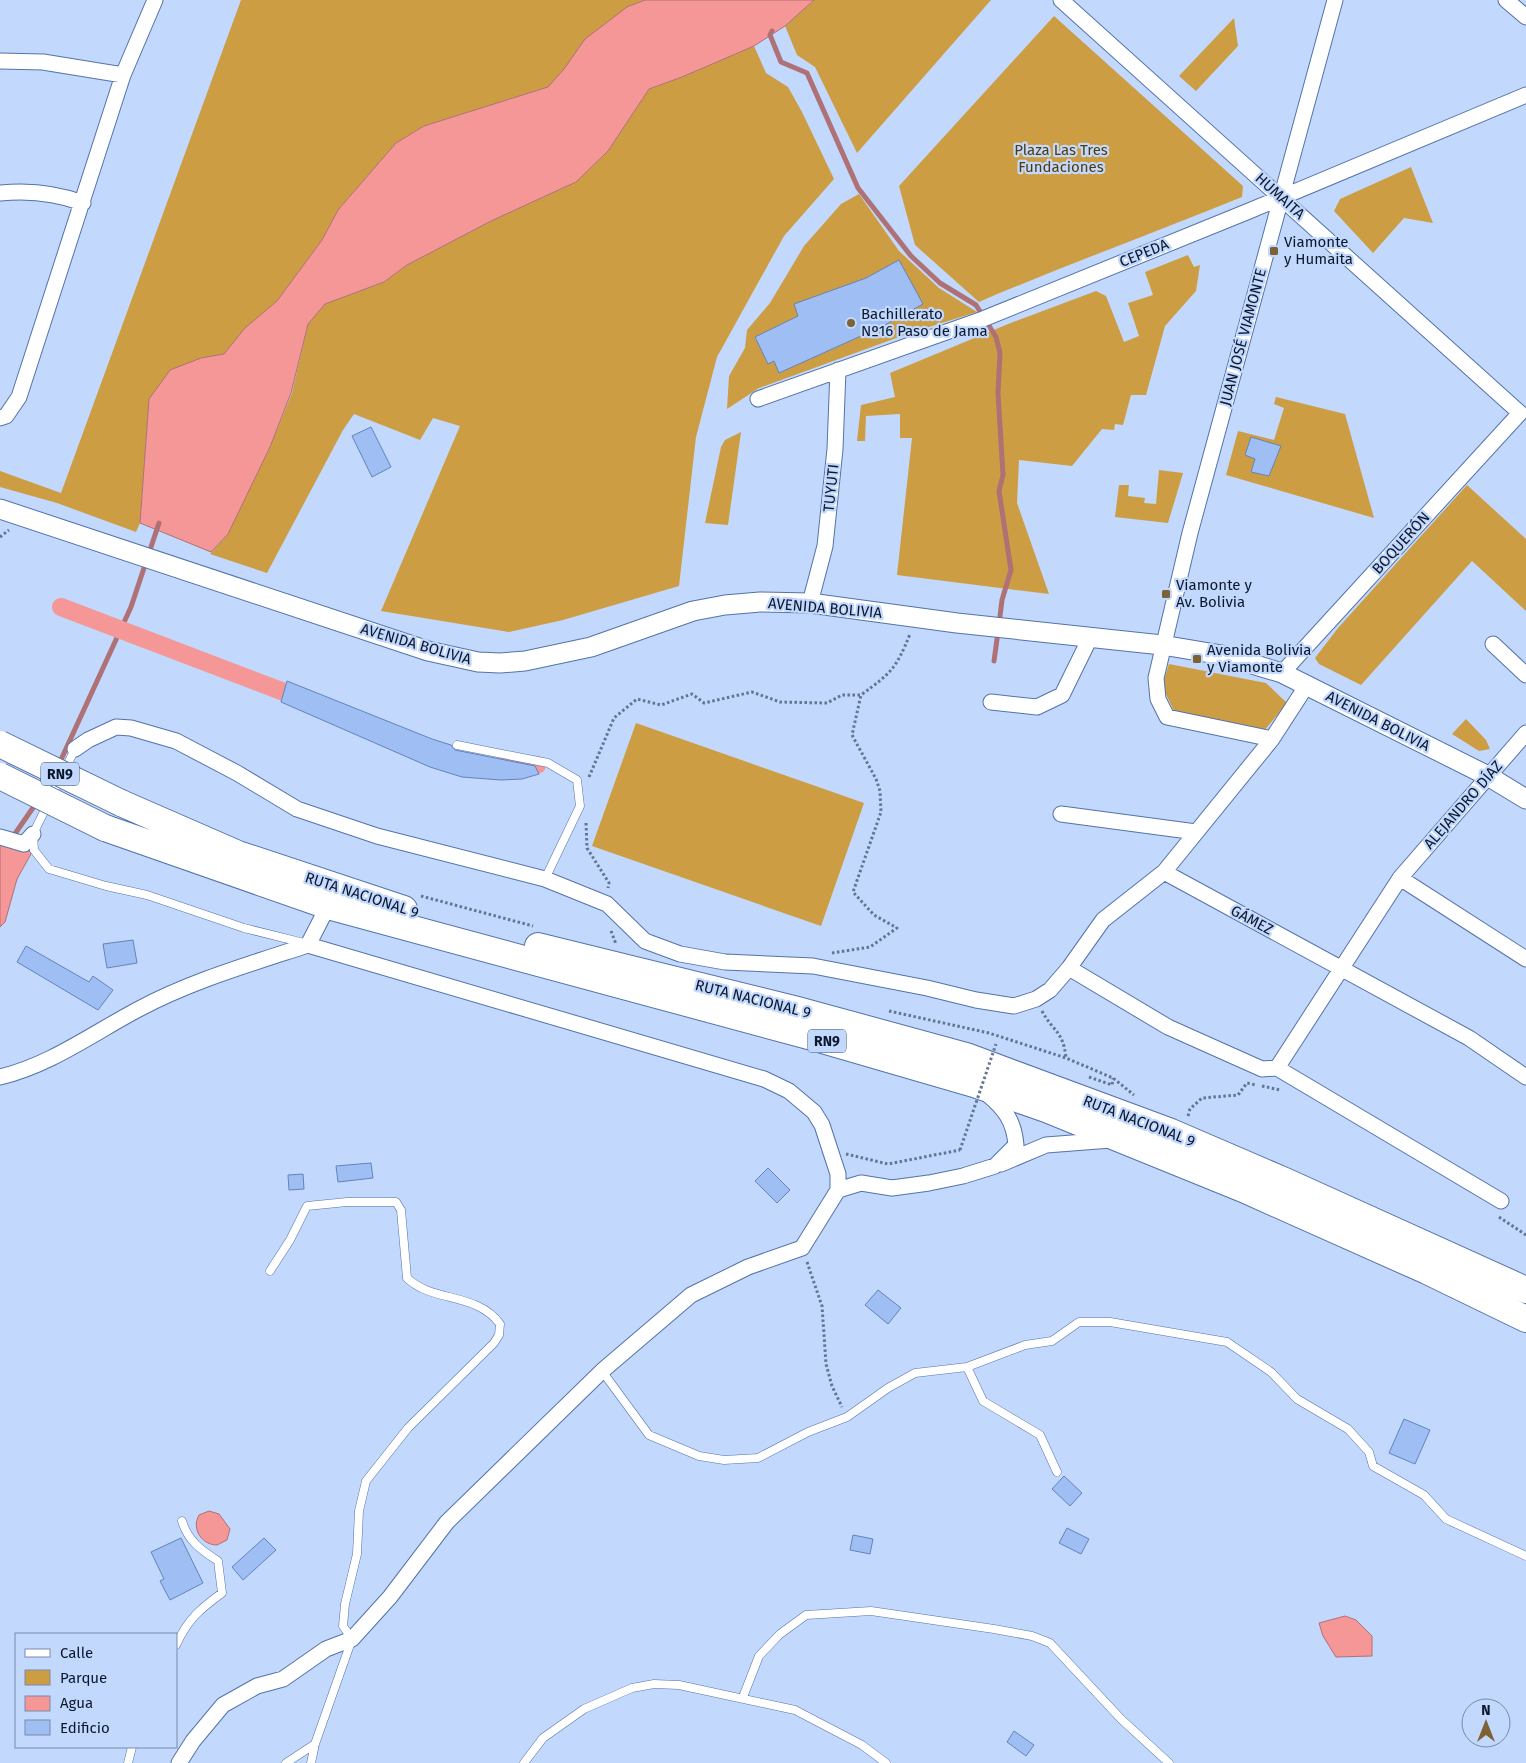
<svg xmlns="http://www.w3.org/2000/svg" width="1526" height="1763" font-family="'Fira Sans',sans-serif">
<style>
.green{fill:#cd9d43}
.water{fill:#f49796;stroke:#ae7176}
.lines{fill:none;stroke-linecap:round;stroke-linejoin:round}
.stream{stroke:#ae7176;stroke-width:5}
.canal{stroke:#f49796;stroke-width:18}
.building{fill:#9ebef4;stroke:#6383ba}
.service-casing{stroke:#5373a9;stroke-width:9}
.minor-casing{stroke:#5373a9;stroke-width:17}
.tertiary-casing{stroke:#5373a9;stroke-width:21}
.motorway-casing{stroke:#5373a9;stroke-width:28}
.path{stroke:#647491;stroke-width:3;stroke-dasharray:2.5 2.5;stroke-linecap:butt}
.service{stroke:#fff;stroke-width:8}
.minor{stroke:#fff;stroke-width:15}
.tertiary{stroke:#fff;stroke-width:19}
.motorway{stroke:#fff;stroke-width:26}
.motorway-bridge-casing{stroke:#5373a9;stroke-width:28;stroke-linecap:butt}
.path-bridge{stroke:#647491;stroke-width:3;stroke-dasharray:2.5 2.5;stroke-linecap:butt}
.motorway-bridge{stroke:#fff;stroke-width:26}
.poi-dot{fill:#7c6234;stroke:#c2d8fc;stroke-width:2}
.labels{text-anchor:middle;stroke-width:4.5;stroke-linejoin:round;paint-order:stroke}
.shield{fill:#c2d8fc;stroke:#42516b;stroke-width:1}
.shield-label{font-size:14px;font-weight:bold;fill:#0b172d}
.park-label{font-size:15px;fill:#513a0a;stroke:#c2d8fc}
.street-label{font-size:15px;fill:#0b172d;stroke:#c2d8fc}
.poi-label{font-size:15px;fill:#0b172d;stroke:#c2d8fc;text-anchor:start}
</style>
<rect width="100%" height="100%" fill="#c2d8fc"/>
<path class="green" d="M 241,0 L 645,0 L 627,7 L 548,87 L 424,126 L 396,143 L 338,210 L 322,240 L 277,301 L 245,328 L 224,354 L 201,358 L 149,399 L 140,523 L 136,532 L 57,503 L 0,487 L 0,471 L 61,493 Z
M 814,0 L 991,0 L 857,153 L 815,67 L 797,55 L 785,26 Z
M 1054,16 L 1243,186 L 1242,197 C 1154,233 1065,265 979,302 L 915,245 L 899,186 Z
M 1234,18 L 1238,46 L 1196,91 L 1179,76 Z
M 754,46 L 766,73 L 788,87 L 802,112 L 834,179 L 784,236 L 717,357 L 696,437 L 679,586 L 563,620 L 509,632 L 381,611 L 460,426 L 433,418 L 420,440 L 354,414 L 343,430 L 267,573 L 210,554 L 228,534 L 270,447 L 292,393 L 308,324 L 325,304 L 384,282 L 407,265 L 491,221 L 576,182 L 608,151 L 649,89 L 682,77 Z
M 1411,167 L 1433,223 L 1404,218 L 1373,253 L 1334,211 L 1340,199 Z
M 859,194 L 899,251 L 939,288 L 977,312 L 910,333 L 759,388 L 727,409 L 729,376 L 745,348 L 747,330 L 770,303 L 804,246 L 841,204 Z
M 1188,255 L 1194,267 L 1200,265 L 1196,291 L 1165,326 L 1146,395 L 1131,395 L 1123,425 L 1115,424 L 1114,430 L 1102,429 L 1072,466 L 1019,460 L 1017,503 L 1049,594 L 897,575 L 912,438 L 900,438 L 900,414 L 866,416 L 865,441 L 857,441 L 861,405 L 895,397 L 890,373 L 1013,322 L 1096,291 L 1106,296 L 1124,342 L 1139,336 L 1128,303 L 1153,295 L 1145,272 Z
M 1276,397 L 1345,414 L 1374,518 L 1226,475 L 1238,431 L 1274,440 L 1284,408 L 1274,404 Z
M 741,432 L 728,525 L 705,523 L 721,447 L 725,440 Z
M 1159,470 L 1183,473 L 1168,523 L 1115,517 L 1119,485 L 1129,485 L 1128,496 L 1145,498 L 1144,503 L 1156,504 Z
M 1467,485 L 1526,539 L 1526,611 L 1472,561 L 1361,685 L 1319,664 L 1315,658 L 1338,628 Z
M 1169,664 L 1266,683 L 1287,703 L 1264,731 L 1174,711 L 1162,686 Z
M 1466,719 L 1486,740 L 1490,749 L 1479,751 L 1452,734 Z
M 636,723 L 864,803 L 821,926 L 592,846 Z"/>
<path class="water" d="M 645,0 L 814,0 L 785,26 L 754,46 L 682,77 L 649,89 L 608,151 L 576,182 L 491,221 L 407,265 L 384,282 L 325,304 L 308,324 L 291,393 L 270,447 L 228,534 L 211,552 L 140,523 L 149,399 L 170,370 L 201,358 L 224,354 L 245,328 L 277,301 L 322,240 L 338,210 L 396,143 L 424,126 L 548,87 L 564,69 L 585,39 L 627,7 Z
M 0,842 L 32,852 L 17,879 L 5,922 L 0,927 Z
M 209,1511 L 219,1514 L 230,1529 L 227,1540 L 217,1545 C 202,1545 191,1529 199,1515 Z
M 1345,1616 L 1356,1620 L 1372,1636 L 1372,1656 L 1336,1657 L 1323,1636 L 1319,1623 Z"/>
<g class="lines">
<path class="stream" d="M 772,31 L 770,35 L 781,62 L 807,73 L 858,188 L 911,256 L 940,283 L 976,305 L 996,337 L 1000,353 L 998,393 L 1003,475 L 999,491 L 1011,570 L 1002,600 L 999,624
M 994,661 L 998,632
M 59,764 L 131,607 L 159,523
M 12,838 L 37,802"/>
<path class="canal" d="M 61,607 L 284,692
M 507,764 L 537,765"/>
</g>
<path class="building" d="M 899,260 L 923,304 L 883,326 L 779,373 L 774,361 L 768,364 L 755,337 L 798,316 L 794,304 L 866,278 Z
M 371,427 L 391,467 L 372,477 L 352,436 Z
M 1251,437 L 1281,446 L 1269,476 L 1251,472 L 1255,459 L 1245,455 Z
M 287,681 L 432,739 L 451,745 L 455,750 L 535,766 L 539,774 L 522,779 L 501,780 L 462,777 L 430,767 L 281,702 Z
M 133,940 L 137,963 L 107,968 L 103,944 Z
M 26,946 L 89,982 L 93,976 L 113,990 L 98,1010 L 17,962 Z
M 371,1163 L 373,1178 L 338,1182 L 336,1166 Z
M 768,1168 L 790,1190 L 777,1203 L 755,1181 Z
M 303,1174 L 304,1189 L 289,1190 L 288,1175 Z
M 878,1290 L 901,1308 L 888,1324 L 865,1305 Z
M 1404,1419 L 1430,1430 L 1415,1464 L 1389,1453 Z
M 1064,1476 L 1082,1493 L 1070,1506 L 1052,1489 Z
M 1067,1528 L 1089,1539 L 1081,1554 L 1059,1543 Z
M 853,1535 L 873,1539 L 870,1554 L 850,1550 Z
M 181,1538 L 203,1583 L 170,1600 L 160,1581 L 164,1579 L 151,1552 Z
M 264,1538 L 276,1550 L 243,1580 L 232,1567 Z
M 1014,1731 L 1034,1745 L 1026,1756 L 1007,1742 Z"/>
<g class="lines">
<defs>
<path id="service" d="M 457,745 L 548,763 L 577,780 L 580,806 L 545,879
M 75,749 L 33,834 L 34,850 L 49,869 L 106,886 L 147,895 L 244,928 L 304,943
M 270,1271 L 290,1240 L 307,1206 L 347,1202 L 396,1202 L 401,1210 L 407,1278 C 433,1303 477,1292 500,1324 L 499,1335 L 494,1343 L 408,1428 L 366,1481 L 359,1511 L 357,1554 L 345,1604 L 343,1626 L 352,1639 L 315,1744 L 311,1763
M 967,1367 L 983,1401 L 1040,1435 L 1057,1472
M 602,1371 L 649,1435 L 699,1456 L 724,1460 L 758,1458 L 808,1432 L 847,1417 L 888,1388 L 915,1373 L 967,1367 L 1025,1345 L 1052,1341 L 1079,1322 L 1110,1322 L 1227,1342 L 1271,1372 L 1297,1399 L 1348,1429 L 1369,1452 L 1373,1466 L 1424,1495 L 1446,1519 L 1526,1556
M 176,1645 C 188,1619 200,1609 222,1593 L 218,1561 C 201,1550 188,1541 182,1521
M 743,1697 L 759,1656 L 780,1634 L 806,1615 L 871,1611 L 994,1629 L 1032,1636 L 1050,1643 L 1121,1719 L 1169,1763
M 128,1763 L 132,1747
M 286,1763 L 315,1744
M 524,1763 L 543,1738 L 584,1709 L 632,1688 L 654,1684 L 679,1685 L 795,1710 L 862,1745 L 886,1763"/>
<path id="minor" d="M 1061,0 L 1520,413 L 1282,673
M 1506,0 L 1526,17
M 0,61 L 43,62 L 123,75
M 0,193 C 29,190 56,193 83,203
M 758,399 L 983,319 L 1249,211 L 1526,95
M 0,418 L 6,416 L 19,397 L 123,75 L 155,0
M 810,603 L 825,546 L 835,449 L 838,370
M 1493,644 L 1526,675
M 991,702 L 1037,707 L 1062,695 L 1090,638
M 1272,739 L 1167,717 L 1158,699 L 1156,678 L 1190,533 L 1335,0
M 75,749 L 88,740 L 116,727 L 131,728 L 176,741 L 237,773 L 297,809 L 377,836 L 545,879 L 607,904 L 645,941 L 680,954 L 725,962 L 813,966 L 927,988 L 976,1000 L 1014,1006 L 1036,999 L 1050,990 L 1069,968 L 1103,920 L 1164,872 L 1272,739 L 1307,685
M 1061,814 L 1196,832
M 0,837 L 24,844 L 33,834
M 1164,872 L 1469,1038 L 1526,1077
M 1400,878 L 1526,959
M 1069,968 L 1168,1027 L 1262,1069 L 1277,1068 L 1400,878 L 1526,733
M 1277,1068 L 1501,1201
M 0,1077 C 50,1065 92,1034 137,1010 C 191,981 250,964 308,945 L 328,906
M 1001,1164 L 1046,1145 L 1111,1140
M 838,1190 L 861,1183 L 892,1188 L 929,1183 L 963,1176 L 995,1166 L 1016,1145 C 1014,1121 1005,1109 987,1094
M 179,1763 L 193,1741 L 223,1705 L 257,1686 L 283,1679 L 326,1649 L 352,1639 L 390,1597 L 447,1522 L 602,1371 L 691,1295 L 748,1267 L 802,1248 L 838,1190 L 838,1174 L 822,1125 L 814,1112 L 789,1091 L 764,1079 L 308,945"/>
<path id="tertiary" d="M 0,509 L 428,651 L 478,662 L 500,663 L 525,661 L 591,647 L 693,611 L 725,605 L 760,602 L 810,603 L 957,623 L 1162,645 L 1222,655 L 1282,673 L 1488,776 L 1526,799"/>
<path id="motorway" d="M 121,803 L 238,854 L 404,909
M 105,828 L 328,906 L 812,1037 L 974,1084 L 1046,1109 L 1243,1189 L 1427,1271 L 1526,1319
M 538,946 L 794,1009 L 966,1056 L 1171,1132 L 1285,1181 L 1526,1290"/>
</defs>
<use href="#service" class="service-casing"/>
<use href="#minor" class="minor-casing"/>
<use href="#tertiary" class="tertiary-casing"/>
<use href="#motorway" class="motorway-casing"/>
<path class="path" d="M 0,537 L 9,530
M 589,777 L 614,718 L 637,699 L 661,705 L 692,694 L 704,703 L 752,692 L 780,702 L 827,703 L 842,695 L 861,695
M 586,823 L 587,848 L 609,883 L 608,888
M 421,896 L 533,926
M 611,931 L 616,944
M 832,953 L 870,947 L 897,928 L 874,915 L 853,892 L 881,812 L 880,791 L 876,779 L 852,735 L 861,695 C 891,673 896,669 910,634
M 889,1011 L 989,1033 L 1066,1058 L 1113,1078 L 1134,1095
M 1042,1011 C 1053,1032 1063,1030 1066,1058
M 1089,1077 L 1112,1085 L 1113,1078
M 1262,1086 L 1280,1090
M 1188,1116 L 1190,1109 L 1202,1098 L 1238,1095 L 1247,1083 L 1256,1085
M 846,1154 L 888,1164 L 960,1150
M 1499,1217 L 1526,1235
M 807,1262 L 822,1306 L 826,1364 L 832,1386 L 842,1407"/>
<use href="#service" class="service"/>
<use href="#minor" class="minor"/>
<use href="#tertiary" class="tertiary"/>
<use href="#motorway" class="motorway"/>
<defs>
<path id="motorway-bridge" d="M 0,744 L 121,803
M 0,776 L 105,828"/>
</defs>
<use href="#motorway-bridge" class="motorway-bridge-casing"/>
<path class="path-bridge" d="M 960,1150 L 996,1044"/>
<use href="#motorway-bridge" class="motorway-bridge"/>
</g>
<g class="poi-dot">
<rect x="1269" y="246" width="10" height="10" rx="2.5"/>
<circle cx="851" cy="323" r="5"/>
<rect x="1161" y="589" width="10" height="10" rx="2.5"/>
<rect x="1192" y="654" width="10" height="10" rx="2.5"/>
</g>
<g class="labels">
<g class="shield">
<rect x="41" y="762.5" width="38" height="23" rx="4"/>
<rect x="808" y="1029.5" width="38" height="23" rx="4"/>
</g>
<g class="shield-label">
<text x="60" y="779">RN9</text>
<text x="827" y="1046">RN9</text>
</g>
<g class="park-label">
<text x="1061" y="155">Plaza Las Tres<tspan x="1061" dy="17">Fundaciones</tspan></text>
</g>
<g class="street-label">
<text transform="translate(1280 196) rotate(42)" y="5">HUMAITA</text>
<text transform="translate(1144 253) rotate(-22)" y="5">CEPEDA</text>
<text transform="translate(1243 337) rotate(-75)" y="5">JUAN JOSÉ VIAMONTE</text>
<text transform="translate(831 488) rotate(-84)" y="5">TUYUTI</text>
<text transform="translate(1401 543) rotate(-48)" y="5">BOQUERÓN</text>
<text transform="translate(825 608) rotate(5)" y="5">AVENIDA BOLIVIA</text>
<text transform="translate(416 644) rotate(16)" y="5">AVENIDA BOLIVIA</text>
<text transform="translate(1378 721) rotate(27)" y="5">AVENIDA BOLIVIA</text>
<text transform="translate(1463 805) rotate(-49)" y="5">ALEJANDRO DÍAZ</text>
<text transform="translate(362 895) rotate(18)" y="5">RUTA NACIONAL 9</text>
<text transform="translate(1252 920) rotate(28)" y="5">GÁMEZ</text>
<text transform="translate(753 999) rotate(14)" y="5">RUTA NACIONAL 9</text>
<text transform="translate(1139 1121) rotate(21)" y="5">RUTA NACIONAL 9</text>
</g>
<g class="poi-label">
<text x="1284" y="247">Viamonte<tspan x="1284" dy="17">y Humaita</tspan></text>
<text x="861" y="319">Bachillerato<tspan x="861" dy="17">Nº16 Paso de Jama</tspan></text>
<text x="1176" y="590">Viamonte y<tspan x="1176" dy="17">Av. Bolivia</tspan></text>
<text x="1207" y="655">Avenida Bolivia<tspan x="1207" dy="17">y Viamonte</tspan></text>
</g>
</g>
<rect x="15" y="1633" width="162" height="115" fill="#c2d8fc" stroke="#798ba9"/>
<rect x="25" y="1649" width="25" height="8" fill="#ffffff" stroke="#798ba9"/>
<text x="60" y="1658" font-size="15" fill="#0b172d">Calle</text>
<rect x="25" y="1670" width="25" height="15" fill="#cd9d43" stroke="#798ba9"/>
<text x="60" y="1683" font-size="15" fill="#0b172d">Parque</text>
<rect x="25" y="1696" width="25" height="15" fill="#f49796" stroke="#798ba9"/>
<text x="60" y="1708" font-size="15" fill="#0b172d">Agua</text>
<rect x="25" y="1720" width="25" height="15" fill="#9ebef4" stroke="#798ba9"/>
<text x="60" y="1733" font-size="15" fill="#0b172d">Edificio</text>
<g transform="translate(1486 1723)"><circle r="24" fill="#c2d8fc" stroke="#798ba9"/>
<path d="M0-4L9 19L0 12L-9 19Z" fill="#7c6234"/>
<text y="-8" font-size="14" font-weight="bold" text-anchor="middle" fill="#0b172d">N</text>
</g>
</svg>
